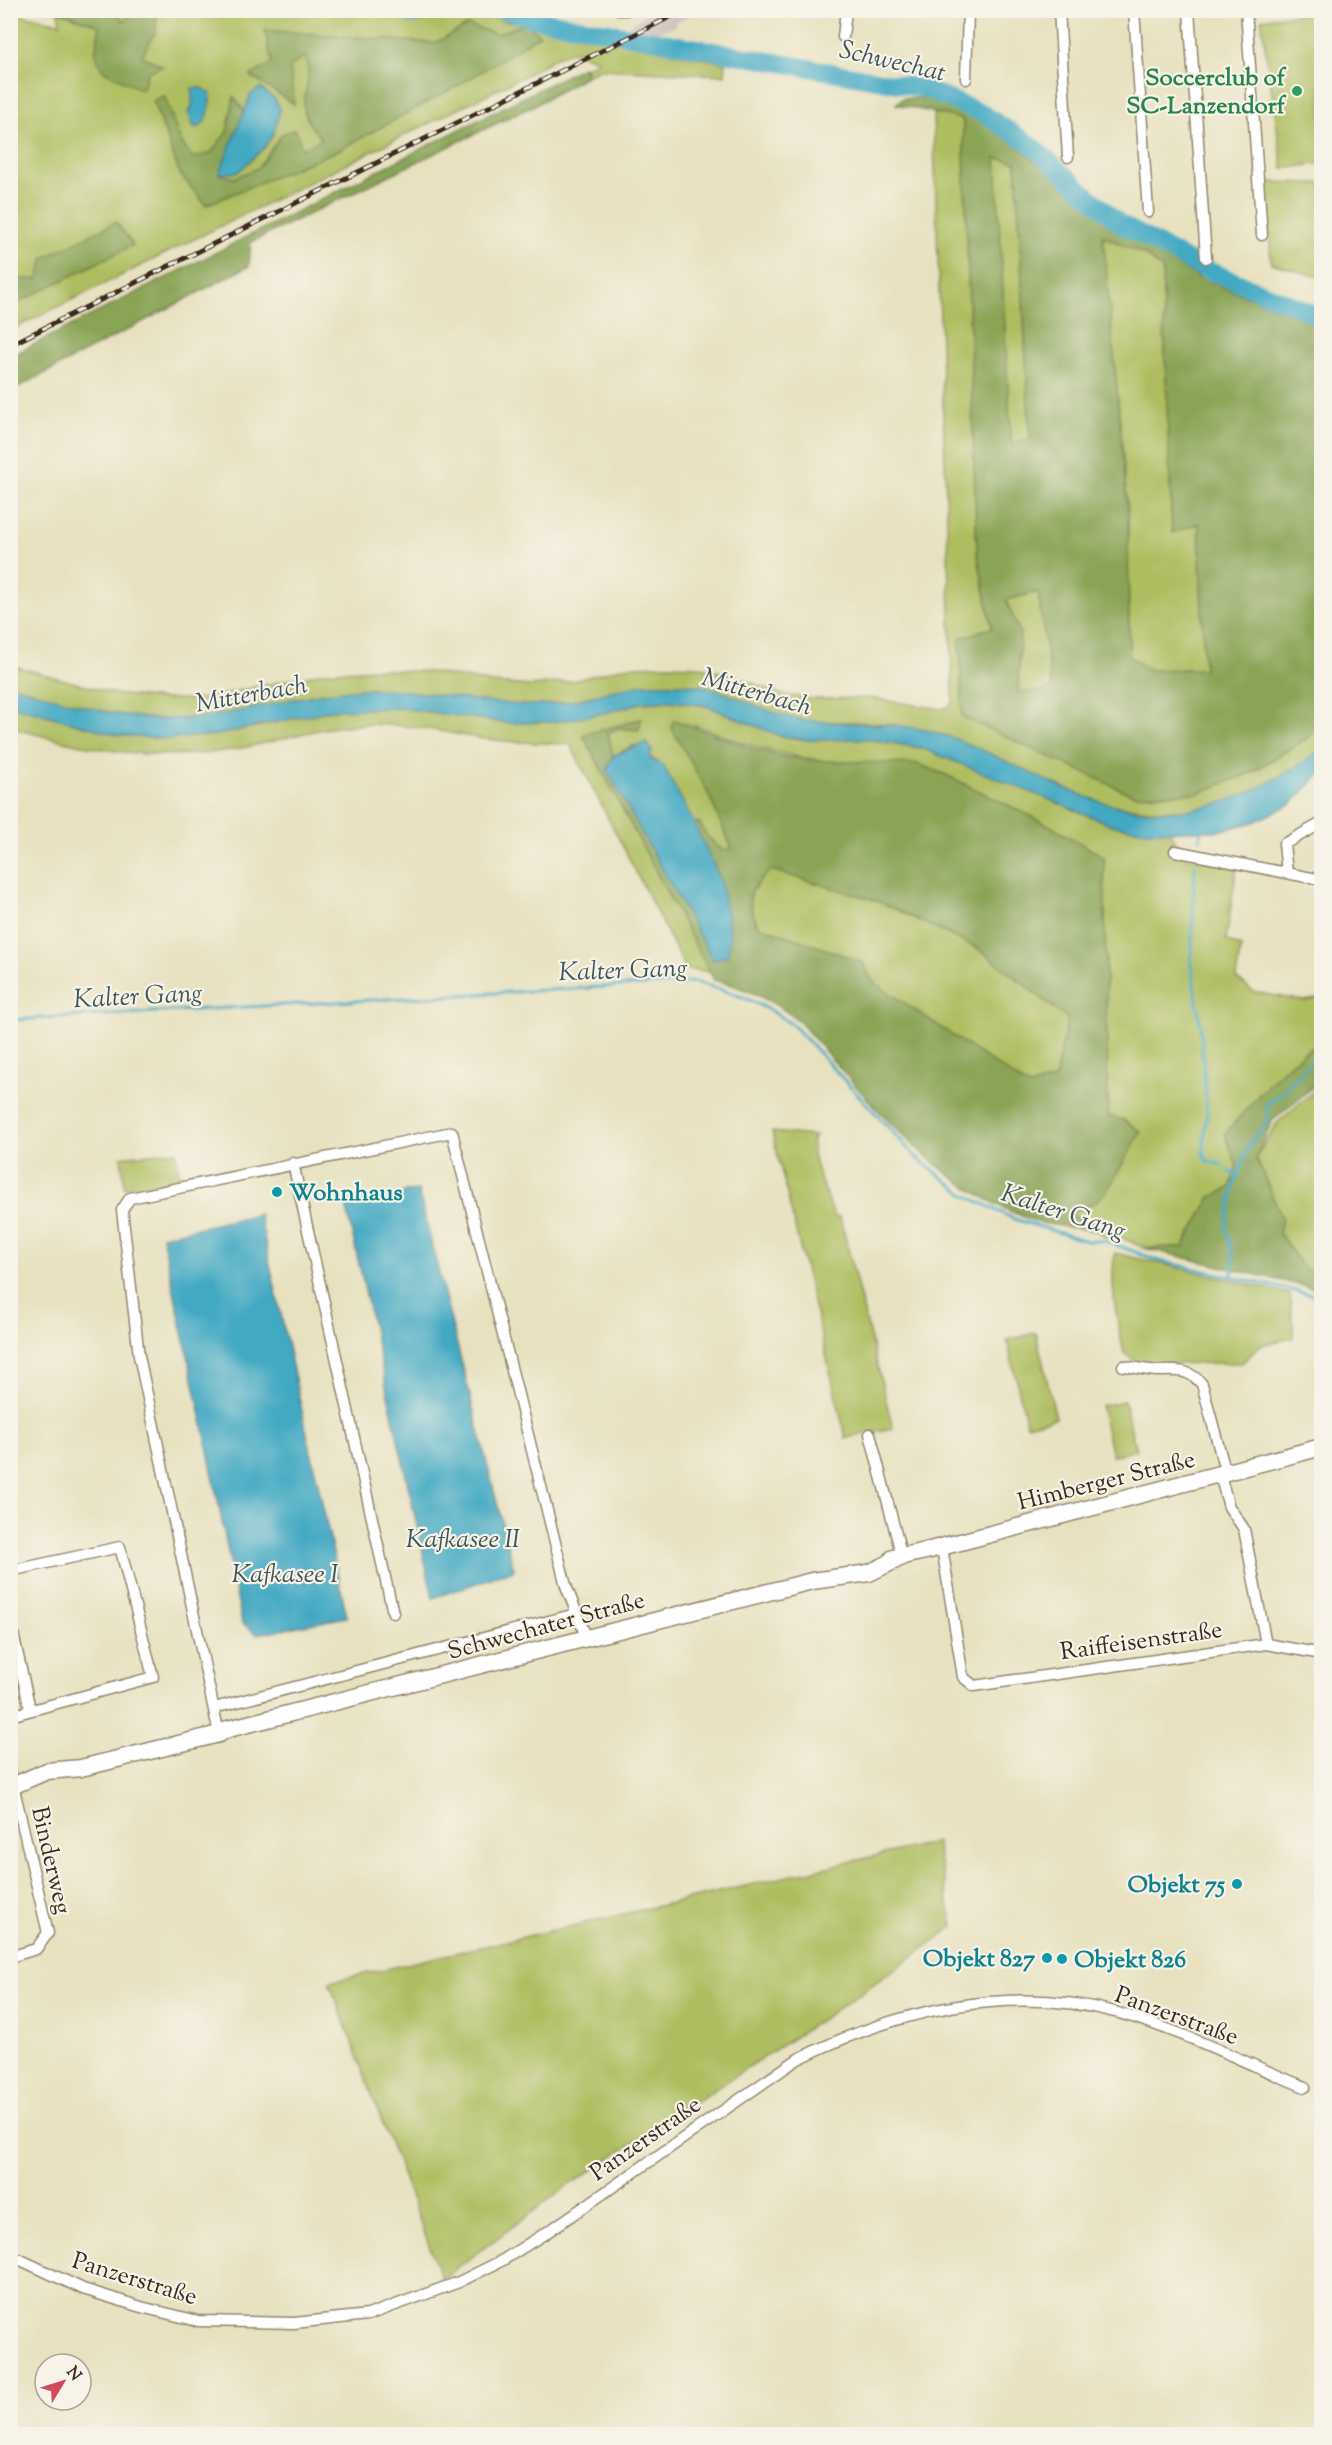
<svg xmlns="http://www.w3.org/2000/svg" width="1332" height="2445" font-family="'Sorts Mill Goudy',serif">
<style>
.industrial{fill:#cfc0bb}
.green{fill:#aebd5f;stroke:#74743e;stroke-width:1.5}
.forest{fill:#8aa456;stroke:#62673a;stroke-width:1.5;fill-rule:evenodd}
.water{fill:#43a9c3;stroke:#3f6a70;stroke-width:1.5}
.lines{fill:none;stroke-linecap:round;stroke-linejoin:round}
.stream{stroke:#43a9c3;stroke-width:3}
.river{stroke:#43a9c3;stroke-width:18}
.street-casing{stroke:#91866e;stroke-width:13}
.secondary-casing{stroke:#91866e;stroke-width:19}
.street{stroke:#fff;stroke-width:10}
.secondary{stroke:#fff;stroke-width:16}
.rail-casing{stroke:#3b2a1e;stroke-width:5}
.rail{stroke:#f7f3e8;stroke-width:3;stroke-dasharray:9;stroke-linecap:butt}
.leisure-dot{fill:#2e9e5b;stroke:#f7f3e8;stroke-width:2}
.culture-dot{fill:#0f9aa8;stroke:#f7f3e8;stroke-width:2}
.labels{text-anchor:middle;stroke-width:4.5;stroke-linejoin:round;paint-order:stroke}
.leisure-label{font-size:24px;font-weight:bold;fill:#27864d;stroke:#f7f3e8;text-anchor:end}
.culture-label{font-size:24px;font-weight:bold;fill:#0d838f;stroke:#f7f3e8;text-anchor:start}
.street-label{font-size:24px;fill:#3b2a1e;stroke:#f7f3e8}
.water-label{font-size:26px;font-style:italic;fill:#3e5658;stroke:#f7f3e8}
</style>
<rect width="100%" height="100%" fill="#f7f3e8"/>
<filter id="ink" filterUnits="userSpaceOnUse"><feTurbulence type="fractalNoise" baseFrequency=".0167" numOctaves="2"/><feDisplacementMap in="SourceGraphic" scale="12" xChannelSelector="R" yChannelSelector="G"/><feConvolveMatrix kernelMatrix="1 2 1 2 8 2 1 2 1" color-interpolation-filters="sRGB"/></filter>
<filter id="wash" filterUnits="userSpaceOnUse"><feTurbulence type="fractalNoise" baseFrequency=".008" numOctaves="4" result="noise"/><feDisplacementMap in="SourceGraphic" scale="24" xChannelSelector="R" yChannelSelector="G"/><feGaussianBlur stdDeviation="1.35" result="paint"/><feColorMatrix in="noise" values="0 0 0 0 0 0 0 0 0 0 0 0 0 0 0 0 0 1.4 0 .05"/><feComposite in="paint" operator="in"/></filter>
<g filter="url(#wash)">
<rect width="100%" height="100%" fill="#e7e1bf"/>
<path class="industrial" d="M 651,10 L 698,10 L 698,11 L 676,22 L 675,26 L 654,34 L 629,26 Z"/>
<path class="green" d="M 383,10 L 386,16 L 418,22 L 450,13 L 473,14 L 474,11 L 482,11 C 493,23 517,19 531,28 L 526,23 L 726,63 L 725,75 L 600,69 L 588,75 L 583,67 L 586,68 L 598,60 L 573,51 L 556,57 L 526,75 L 11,330 L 11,13 L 60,23 L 58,11 Z
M 1321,11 L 1321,163 L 1283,169 L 1261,19 Z
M 933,113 L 963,118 L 977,552 L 992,628 L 979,631 L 962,717 L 1253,772 L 1321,729 L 1321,750 C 1246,804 1193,824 1100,802 C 1053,784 1005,766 958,748 C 938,741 916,728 895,725 C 856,719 815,726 777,715 C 744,705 716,686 681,684 C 629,680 583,705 532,706 C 477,706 424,688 369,689 C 304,691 241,717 175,719 C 118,721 64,700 11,685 L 10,665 L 116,694 L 163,699 L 202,699 L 324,672 L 375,669 L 431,672 L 493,683 L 532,686 L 572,681 L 628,666 L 671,665 L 698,666 L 732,675 L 783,695 L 813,699 L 870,698 L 941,709 L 948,707 L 953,702 Z
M 995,158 L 1016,161 L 1030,439 L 1011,444 Z
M 1266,182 L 1321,183 L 1321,278 L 1271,263 Z
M 1103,236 L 1142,253 L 1162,268 L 1172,532 L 1199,522 L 1204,669 L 1149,670 L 1129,657 L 1128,513 Z
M 1038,592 L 1052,690 L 1017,693 L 1019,633 L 1006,600 Z
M 671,701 L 707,706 L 780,736 L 809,740 L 868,739 L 921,748 L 1146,831 L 1168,830 L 1179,845 L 1181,856 L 1237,866 L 1226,940 L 1241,947 L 1236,978 L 1254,992 L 1305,1001 L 1321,998 L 1321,993 L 1321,1046 L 1309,1048 L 1263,1091 L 1230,1188 L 1211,1197 L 1183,1247 L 1144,1248 L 1120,1237 L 1115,1240 L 1103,1236 L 1091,1220 L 1073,1217 L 1074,1211 L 1094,1203 L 1124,1120 L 1108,1117 L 1104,857 L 826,761 C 779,756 739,742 695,725 L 707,791 L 732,848 L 723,851 L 707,836 L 699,822 L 694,823 L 663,766 L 634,745 L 613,756 L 608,733 L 619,728 L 639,730 L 641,719 L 583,735 L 710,972 L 686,969 L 570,744 C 542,743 513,743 484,739 C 441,732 398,721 354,725 C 310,728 268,745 225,751 C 143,762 89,748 11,728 L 11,705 L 117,735 L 164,739 L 217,735 L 332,710 L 400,708 L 508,723 L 555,722 L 604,713 L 640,703 Z
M 770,869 L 878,901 L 979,949 L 1068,1019 L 1055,1079 L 1029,1087 L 872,981 L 863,962 L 758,926 C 745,895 748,893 770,869 Z
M 1321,1085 L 1321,1277 L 1303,1268 L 1279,1233 L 1282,1218 L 1256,1158 L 1277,1123 Z
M 772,1132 L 815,1136 C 804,1150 830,1199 834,1217 L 840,1217 L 893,1428 L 846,1438 Z
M 176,1151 L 180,1181 L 125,1188 L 121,1157 Z
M 1115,1253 L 1290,1294 L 1294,1338 L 1261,1345 L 1242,1363 L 1140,1364 L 1124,1353 C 1117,1322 1109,1284 1115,1253 Z
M 1036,1333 L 1056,1418 L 1027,1425 L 1007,1340 Z
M 1124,1401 L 1136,1450 L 1112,1456 L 1101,1406 Z
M 936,1842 L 953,1927 L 857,1996 L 566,2187 L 442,2279 L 329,1982 Z"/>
<path class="forest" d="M 58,11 L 115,11 L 123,21 L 139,11 L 157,11 L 156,31 L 142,56 L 163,66 L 148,72 L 142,90 L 102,70 L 95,53 L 100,26 Z
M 526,23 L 540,35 L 461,84 L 339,150 L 206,205 L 180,174 L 153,101 L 164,95 L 181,142 L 193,158 L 211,153 L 227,132 L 234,97 L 245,112 L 219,174 L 234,178 L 258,168 L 282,134 L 295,129 L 302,149 L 322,139 C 285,100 318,94 305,56 L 290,67 L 294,104 L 250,76 L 272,63 L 265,30 L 435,43 L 468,25 L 497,34 Z
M 583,67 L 588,75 L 535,105 L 251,242 L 249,266 L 11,391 L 11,356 Z
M 903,98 L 941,98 L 984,119 L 1120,229 L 1200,278 L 1321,325 L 1321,729 L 1253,772 L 1198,793 L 1133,795 L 962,717 L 960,638 L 992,628 L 977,552 L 963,119 L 896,104 ZM 996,158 L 1016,162 L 1030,439 L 1011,444 ZM 1103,236 L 1142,253 L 1162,269 L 1172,533 L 1199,523 L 1204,669 L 1149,670 L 1129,656 L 1128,513 ZM 1038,592 L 1052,689 L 1018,693 L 1020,633 L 1006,600 Z
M 116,222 L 133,245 L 11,306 L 11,275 L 21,279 L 38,279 L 44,258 Z
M 641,719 L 639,730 L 619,728 L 608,733 L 613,756 L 607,770 L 720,879 L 694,823 L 699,822 L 707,836 L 723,851 L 732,848 L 707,791 L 671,727 L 674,720 L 752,748 L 786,757 L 826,761 L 918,764 L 946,775 L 1047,824 L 1104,857 L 1108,1116 L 1124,1120 L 1141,1132 L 1107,1191 L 1094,1203 L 1074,1211 L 1073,1217 L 1091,1220 L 1099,1231 C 1077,1227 1049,1227 1027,1218 C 931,1182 865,1096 798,1020 C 772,1000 746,987 714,980 L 583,735 ZM 771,870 L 878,901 L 979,949 L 1068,1019 L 1055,1079 L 1029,1087 L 872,981 L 863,962 L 758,926 C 744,895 748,893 771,870 Z
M 1321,1046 L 1321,1080 L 1272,1121 L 1256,1158 L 1282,1218 L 1279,1233 L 1303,1268 L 1321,1277 L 1321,1290 L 1144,1248 L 1183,1247 L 1211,1197 L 1230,1188 L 1237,1166 L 1225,1134 C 1246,1110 1291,1052 1321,1046 Z"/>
<path class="water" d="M 192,88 L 203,88 L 211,94 C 209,107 210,126 194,128 L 188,112 L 192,107 Z
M 260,88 L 275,99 L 280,109 L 274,133 L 264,148 L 238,172 L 219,174 L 251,94 Z
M 642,684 C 665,684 691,682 714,689 C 743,698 768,714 799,719 C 848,727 899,719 947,736 C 1000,754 1048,786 1102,802 C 1185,828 1254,798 1321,750 L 1321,773 L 1291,804 L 1254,822 L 1218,831 L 1146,831 L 1112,825 L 921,748 L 868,739 L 809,740 L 780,736 L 707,706 L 671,701 L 640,703 L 604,713 L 555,722 L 508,723 L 400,708 L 332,710 L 217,735 L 164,739 L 117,735 L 10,705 L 11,685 C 64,700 118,720 174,719 C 241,718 305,689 372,689 C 425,689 477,704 530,705 C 568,706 605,691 642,684 Z
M 646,742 L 652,751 L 650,759 L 663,765 L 694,823 L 720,879 L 730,931 L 728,956 L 713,960 L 607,770 L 613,756 Z
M 418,1190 L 514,1570 L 433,1598 L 346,1205 Z
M 259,1214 L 347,1617 L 257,1634 L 242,1623 L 203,1425 L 162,1236 Z"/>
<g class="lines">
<path class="stream" d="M 1200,839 L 1201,829
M 1195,866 L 1191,964 L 1200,1021 L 1207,1111 L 1203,1153 L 1207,1161 L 1223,1165
M 10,1020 L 694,982 C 731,991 763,1003 794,1026 L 916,1157 L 965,1195 L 1014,1219 L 1087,1241 L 1105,1241 L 1160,1261 L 1322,1297
M 1229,1171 L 1237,1177
M 1232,1278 L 1233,1256 L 1226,1226 L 1235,1183 L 1249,1145 L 1268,1121 L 1266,1105 L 1282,1093 L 1317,1056 L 1322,1055"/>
<path class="river" d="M 399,10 L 414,15 L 428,10
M 503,10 L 535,19 L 926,89 L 982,113 L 1030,144 L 1119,223 L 1198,266 L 1322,317"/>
</g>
</g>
<g filter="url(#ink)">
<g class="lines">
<defs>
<path id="street" d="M 620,10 L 627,10
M 1059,10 L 1068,157
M 1134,10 L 1148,212
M 1189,10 L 1206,258
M 1246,10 L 1262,235
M 843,37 L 846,10
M 966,79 L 968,10
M 1175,851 L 1322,880
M 1287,873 L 1284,844 L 1322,823
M 293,1163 L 393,1613
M 1123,1366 C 1134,1367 1146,1370 1157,1371 C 1177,1371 1188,1368 1202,1384 L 1226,1474
M 870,1434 L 902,1557
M 1220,1475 L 1229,1507 L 1244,1529 L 1266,1644
M 942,1547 L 963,1677 L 974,1686 L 1266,1644 L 1322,1654
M 10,1571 L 120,1547 L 153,1677 L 10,1716
M 10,1620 L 30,1709
M 214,1708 L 576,1614
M 219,1734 L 139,1356 L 122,1210 L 130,1198 L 452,1132 L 566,1586 L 587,1639
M 10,1772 L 48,1933 L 36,1949 L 10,1957
M 10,2255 L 83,2289 L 141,2307 L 198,2321 L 294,2323 L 368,2315 L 459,2282 L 503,2260 L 549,2231 L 798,2059 C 897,2010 1010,1983 1119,2013 C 1183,2031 1243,2062 1305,2087"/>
<path id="secondary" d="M 893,1558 L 926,1551 L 1322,1447
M 10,1787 L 47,1771 L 81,1768 L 219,1734 L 228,1729 L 812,1581 L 869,1573 L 902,1557"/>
</defs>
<use href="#street" class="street-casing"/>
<use href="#secondary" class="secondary-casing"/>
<use href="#street" class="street"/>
<use href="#secondary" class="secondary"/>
<defs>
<path id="rail" d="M 10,345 L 684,10"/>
</defs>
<use href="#rail" class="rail-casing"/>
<use href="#rail" class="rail"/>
</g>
</g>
<circle class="leisure-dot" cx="1297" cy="91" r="6"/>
<g class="culture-dot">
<circle cx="277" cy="1192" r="6"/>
<circle cx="1237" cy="1884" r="6"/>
<circle cx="1047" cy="1958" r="6"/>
<circle cx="1062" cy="1959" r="6"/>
</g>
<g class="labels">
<g class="leisure-label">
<text x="1285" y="85">Soccerclub of<tspan x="1285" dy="28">SC-Lanzendorf</tspan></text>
</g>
<g class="culture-label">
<text x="289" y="1200">Wohnhaus</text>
<text x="1225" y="1892" text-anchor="end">Objekt 75</text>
<text x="1035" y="1966" text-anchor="end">Objekt 827</text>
<text x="1074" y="1967">Objekt 826</text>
</g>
<g class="street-label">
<text transform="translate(1106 1480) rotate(-14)" y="8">Himberger Straße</text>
<text transform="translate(546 1625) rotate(-15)" y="8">Schwechater Straße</text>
<text transform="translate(1141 1640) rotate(-8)" y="8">Raiffeisenstraße</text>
<text transform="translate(52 1860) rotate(77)" y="8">Binderweg</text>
<text transform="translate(1177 2015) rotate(20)" y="8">Panzerstraße</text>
<text transform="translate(645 2138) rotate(-35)" y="8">Panzerstraße</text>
<text transform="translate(135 2278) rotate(17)" y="8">Panzerstraße</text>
</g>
<g class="water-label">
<text transform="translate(893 60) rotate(13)" y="9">Schwechat</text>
<text transform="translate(757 691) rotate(16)" y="9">Mitterbach</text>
<text transform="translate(251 693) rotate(-10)" y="9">Mitterbach</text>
<text transform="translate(623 969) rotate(-2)" y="9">Kalter Gang</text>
<text transform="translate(138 995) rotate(-3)" y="9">Kalter Gang</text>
<text transform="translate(1064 1211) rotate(18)" y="9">Kalter Gang</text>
<text x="463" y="1547">Kafkasee II</text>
<text x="285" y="1582">Kafkasee I</text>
</g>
</g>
<rect width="1332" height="2445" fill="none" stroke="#f7f3e8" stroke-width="36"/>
<g transform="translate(63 2382) rotate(52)"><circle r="28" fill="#f7f3e8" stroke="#aca397" stroke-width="1.5"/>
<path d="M0-4.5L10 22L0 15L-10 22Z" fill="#d1495b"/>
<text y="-9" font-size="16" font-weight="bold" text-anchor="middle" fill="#3b2a1e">N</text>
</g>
</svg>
